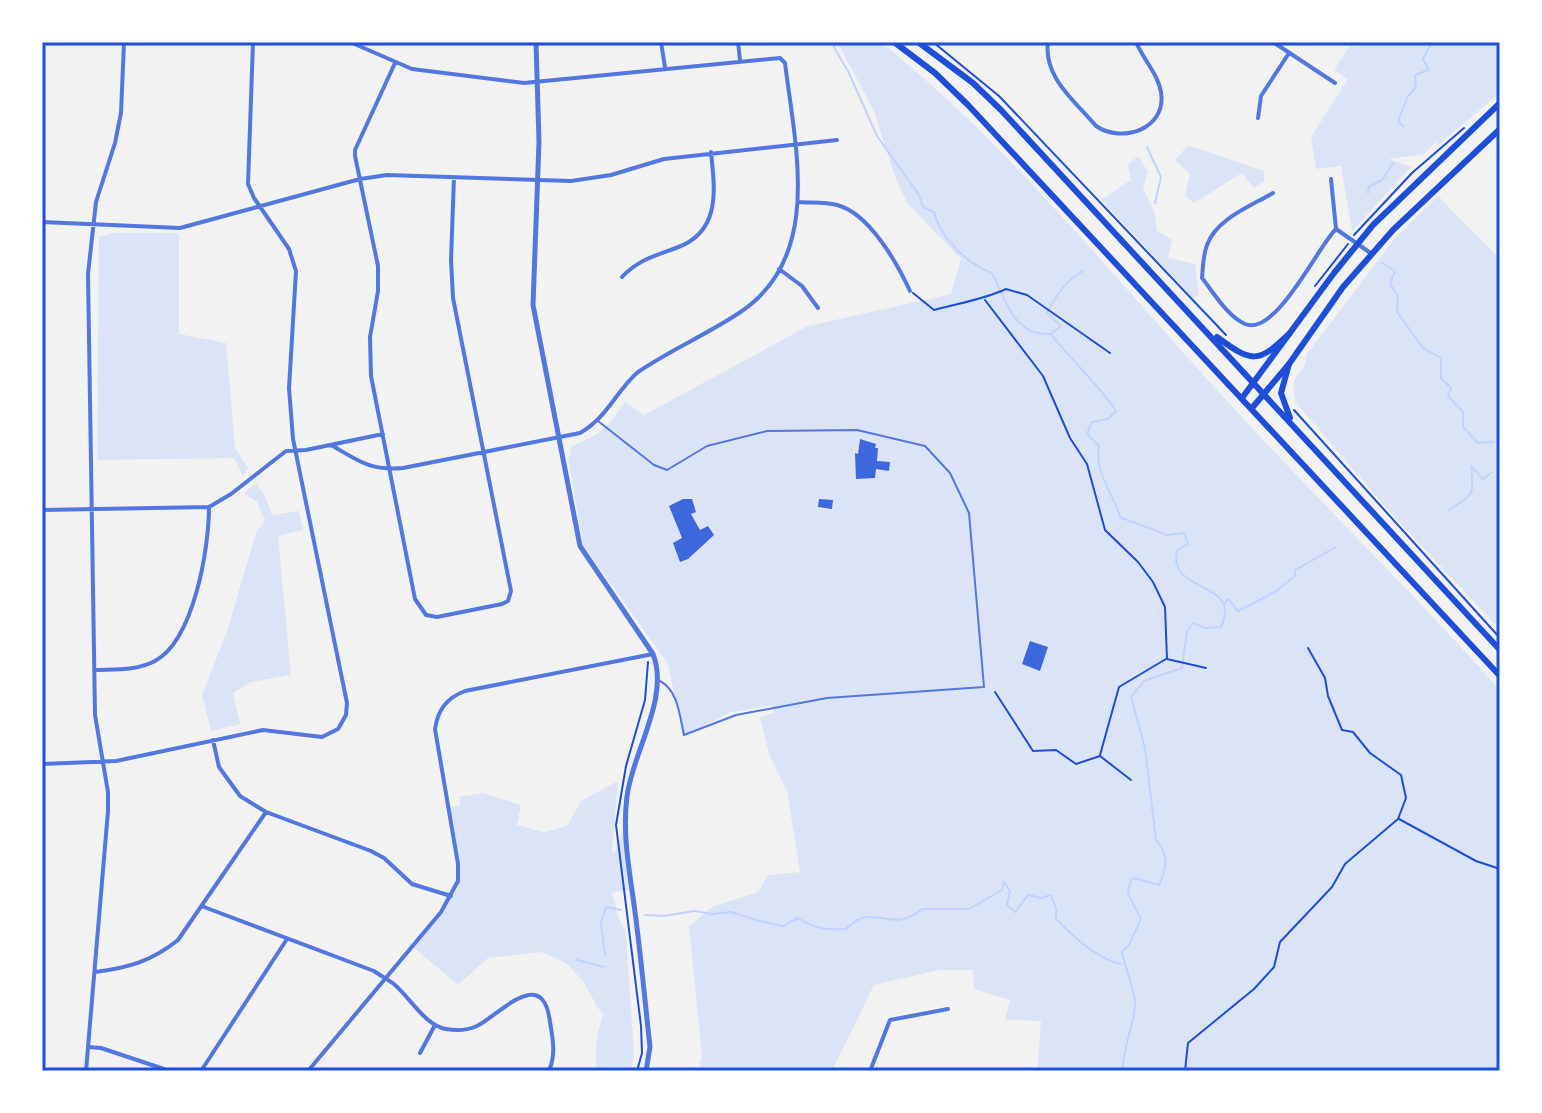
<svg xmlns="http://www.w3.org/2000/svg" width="1542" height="1113" font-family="Poppins,sans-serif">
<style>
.green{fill:#dbe4f7}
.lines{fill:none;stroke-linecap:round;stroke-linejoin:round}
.stream{stroke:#bfd3fe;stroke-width:2}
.building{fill:#3d67dc}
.path{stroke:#1d4ed8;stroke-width:2}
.service{stroke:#5277de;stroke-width:2}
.minor{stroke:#5277de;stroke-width:4}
.tertiary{stroke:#5277de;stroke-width:5}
.secondary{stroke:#1d4ed8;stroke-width:6}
.primary{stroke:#1d4ed8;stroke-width:6}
.neatline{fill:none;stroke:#1d4ed8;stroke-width:3}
</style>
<rect width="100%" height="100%" fill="#f2f2f2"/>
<path class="green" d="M 808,42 L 881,42 C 1015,150 1121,287 1238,413 C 1324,506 1415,595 1500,690 L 1500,1071 L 1037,1071 L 1041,1021 L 1005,1020 L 1010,1000 L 974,989 L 973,970 L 939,970 L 874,985 L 832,1071 L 698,1071 L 702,1056 L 689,926 L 712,907 L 758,892 L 768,875 L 800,872 L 787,791 L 769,754 L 760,717 L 774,713 L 772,706 L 731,712 L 683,737 L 668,664 L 583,545 L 568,457 L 571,455 L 570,449 C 576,442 585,441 593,436 C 608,428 616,415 625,402 L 644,415 L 808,326 L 951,294 L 961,259 L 907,203 L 894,174 L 874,111 L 840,47 Z
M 1359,42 L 1500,42 L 1500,93 L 1437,146 L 1437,141 L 1424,154 L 1389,159 L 1411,167 L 1352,231 L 1341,166 L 1316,169 L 1311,137 L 1348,79 L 1334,70 L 1351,44 L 1356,47 Z
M 1188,145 L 1264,171 L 1264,181 L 1254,188 L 1242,173 L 1194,203 L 1185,196 L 1190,174 L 1175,160 Z
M 1138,156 L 1148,172 L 1143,188 L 1155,214 L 1157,231 L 1172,240 L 1168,258 L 1195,264 L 1199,293 L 1194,299 L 1101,200 L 1131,180 L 1128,165 Z
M 1438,196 L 1500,259 L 1500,630 L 1388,510 L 1296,403 L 1293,382 L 1305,365 L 1306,355 L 1395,238 Z
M 113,233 L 179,233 L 179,334 L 226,343 L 235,448 L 248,468 L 243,476 L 234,458 L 97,460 L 99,237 Z
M 256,483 L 265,496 L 272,515 L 299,511 L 303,530 L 278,536 L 291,675 L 251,682 L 233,693 L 240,724 L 211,731 L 202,695 L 227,631 L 256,533 L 265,521 L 257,502 L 244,493 Z
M 618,781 L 612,852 L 615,852 L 625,825 L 631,889 L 612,893 L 619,919 L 626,932 L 634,1057 L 631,1071 L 596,1071 C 595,1051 596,1033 604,1014 L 597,1007 L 584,982 L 566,963 L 541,952 L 488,958 L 458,985 L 412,946 C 429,927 448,907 456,883 C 464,862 452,829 449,808 L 460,805 L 459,797 L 483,793 L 521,805 L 517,825 L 544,832 L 567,826 L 581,801 Z"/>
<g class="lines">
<path class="stream" d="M 831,42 L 849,73 L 877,136 L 919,195 L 923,207 L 934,212 C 940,237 967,264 992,273 C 1007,303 1014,336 1051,334 C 1072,362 1097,382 1116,411 L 1108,419 L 1092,422 L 1087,434 L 1099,446 C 1094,474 1113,491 1120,517 L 1167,535 L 1184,533 L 1188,544 L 1177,550 C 1167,596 1243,578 1221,627 L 1205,628 L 1193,623 L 1187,631 L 1182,668 L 1144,681 L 1131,697 L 1145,748 L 1156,840 C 1169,854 1167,868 1159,885 L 1134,878 L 1130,882 L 1128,894 L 1141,919 L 1129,945 L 1122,952 C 1124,965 1135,992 1135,1002 C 1135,1026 1122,1046 1123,1071
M 1403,126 L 1398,121 L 1408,96 L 1416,87 L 1415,75 L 1429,70 L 1423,59 L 1432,42
M 1147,147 L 1161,177 L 1155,203
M 1368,193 L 1369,187 L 1382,180 L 1393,163
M 1382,263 L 1395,271 L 1390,284 L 1398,296 L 1397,312 L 1423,348 L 1441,358 L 1441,378 L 1451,388 L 1448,396 L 1463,412 L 1463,427 L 1478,443 L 1494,442
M 1052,333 L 1061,326 L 1047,313 C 1055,296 1067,280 1083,271
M 1448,511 C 1472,494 1475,497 1471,466 L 1483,479 L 1492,472
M 1224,605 L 1228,599 L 1238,611 L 1275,592 L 1295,576 L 1295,570 L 1336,547
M 645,915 L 664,916 L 694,911 L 713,914 L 731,912 L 759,921 L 783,926 L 798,918 C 814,929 828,930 846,929 C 872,900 891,936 922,909 L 969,909 L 1002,890 L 1004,882 L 1010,891 L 1007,905 L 1015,912 L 1028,895 L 1041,898 L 1051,895 L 1056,908 L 1056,919 C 1073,936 1097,959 1121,964
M 605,955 L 601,923 L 606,907 L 621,910
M 577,960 L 604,967"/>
</g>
<path class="building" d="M 860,439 L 876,444 L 875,448 L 878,448 L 877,461 L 890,462 L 889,471 L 876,469 L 875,478 L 856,479 L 855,453 L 858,454 Z
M 683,499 L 692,499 L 696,512 L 691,514 L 700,530 L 708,526 L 714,535 L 688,559 L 680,562 L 673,543 L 682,538 L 669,506 Z
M 819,499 L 833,500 L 832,509 L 818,507 Z
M 1030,641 L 1048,647 L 1040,671 L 1022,664 Z"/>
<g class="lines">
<path class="path" d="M 933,42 L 999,96 L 1226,335
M 1354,235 L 1412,173 L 1464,128
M 1315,286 L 1348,244
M 913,293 L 934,310 C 959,303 982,300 1006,289 L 1027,295 L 1110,353
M 985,300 L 1043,376 L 1070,438 L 1087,464 L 1105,530 L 1138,562 L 1153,582 L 1165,607 L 1167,659 L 1206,668
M 1294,410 L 1500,638
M 995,692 L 1033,751 L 1056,750 L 1076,764 L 1100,756 L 1131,780
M 1100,755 L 1119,687 L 1166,659
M 1399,819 L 1476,861 L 1500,869
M 637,1071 L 642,1053 L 641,1026 L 616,825 L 626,766 L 645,700 L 648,662
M 1185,1071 L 1188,1043 L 1254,989 L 1274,967 L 1280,942 L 1332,887 L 1345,864 L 1398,819 L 1406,798 L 1401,775 L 1370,753 L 1353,732 L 1342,730 L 1328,696 L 1325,678 L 1308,648"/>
<path class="service" d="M 598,421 L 654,465 L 667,470 L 707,446 L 767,431 L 857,430 L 925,446 L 950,473 L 969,513 L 984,687 L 827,698 L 736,715 L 684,735 C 680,717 678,690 660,681"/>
<path class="minor" d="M 661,42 L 665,67
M 738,42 L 740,60
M 1048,42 C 1043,77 1075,101 1096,126 C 1122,144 1167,129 1161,92 C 1158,74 1143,59 1136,42
M 1273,42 L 1335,83
M 395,63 L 355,150 L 355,156 L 378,266 L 378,291 L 370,337 L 371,376 L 415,599 L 426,615 L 437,617 L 502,604 L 508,601 L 511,591 L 453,298 L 451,260 L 454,177
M 1258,118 L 1261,96 L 1289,53
M 1331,179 L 1336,229 L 1372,254
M 1273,193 C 1251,206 1216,219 1207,245 C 1203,255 1203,267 1202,278 C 1214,293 1227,316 1245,324 C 1276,337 1318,246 1336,229
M 799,202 C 811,203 825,202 837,205 C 869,213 897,263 910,291
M 42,222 L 180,228 L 360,179 L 387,175 L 571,181 L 611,175 L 664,159 L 837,140
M 779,269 L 802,286 L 818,308
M 622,277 C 638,260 654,256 676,248 C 721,232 715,191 711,152
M 331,445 C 359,461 370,471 403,468 L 580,433 C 607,418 616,391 638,372 C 670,350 706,335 739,313 C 824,258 795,146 785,63 L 780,58 L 524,83 L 412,69 L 350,42
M 42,510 L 209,507 L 231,494 L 286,451 L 306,450 L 383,434
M 94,670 C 115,669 136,671 155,661 C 194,640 209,548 209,507
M 213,740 L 219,767 L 240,796 L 266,812 L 371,851 L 384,858 L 412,884 L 451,896
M 42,764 L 116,761 L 263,730 L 322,737 L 338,729 L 346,715 L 347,703 L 293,439 L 289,388 L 296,271 L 289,249 L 254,198 L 248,184 L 253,42
M 204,907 L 374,971 C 381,976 389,980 395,985 C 411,999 425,1025 446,1029 C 457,1031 468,1030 477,1026 C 499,1015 543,964 550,1022 C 553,1040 556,1054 549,1071
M 95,972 C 128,968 152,961 178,940 L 266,812
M 88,1047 L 101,1048 L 170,1071
M 420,1053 L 435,1025
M 86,1071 L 108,811 L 108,792 L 95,715 L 88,274 L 96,202 L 115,143 L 121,113 L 124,42
M 201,1071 L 287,939
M 308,1071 L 441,912 L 458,881 L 458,864 L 435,729 C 438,709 447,698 465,691 L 653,654
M 870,1071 L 890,1020 L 948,1009"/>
<path class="tertiary" d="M 536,42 L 539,142 L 533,305 L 580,546 L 653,654 C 670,698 633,751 627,796 C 622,836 630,873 635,912 C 641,957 645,1002 650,1047 L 646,1071"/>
<path class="secondary" d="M 1242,398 L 1334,273 L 1373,225 L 1500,103
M 1252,408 L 1289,364 L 1343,287 L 1372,254 L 1393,230 L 1500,129"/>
<path class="primary" d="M 894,42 L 935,73 L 968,105 L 1500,676
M 918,42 L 973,83 L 1001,110 L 1500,650
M 1217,337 C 1252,363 1258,364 1290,333
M 1289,364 L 1281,393 L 1290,418"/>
</g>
<rect width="1542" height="1113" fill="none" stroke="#ffffff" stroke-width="88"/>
<rect x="44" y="44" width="1454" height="1025" class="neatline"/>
</svg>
